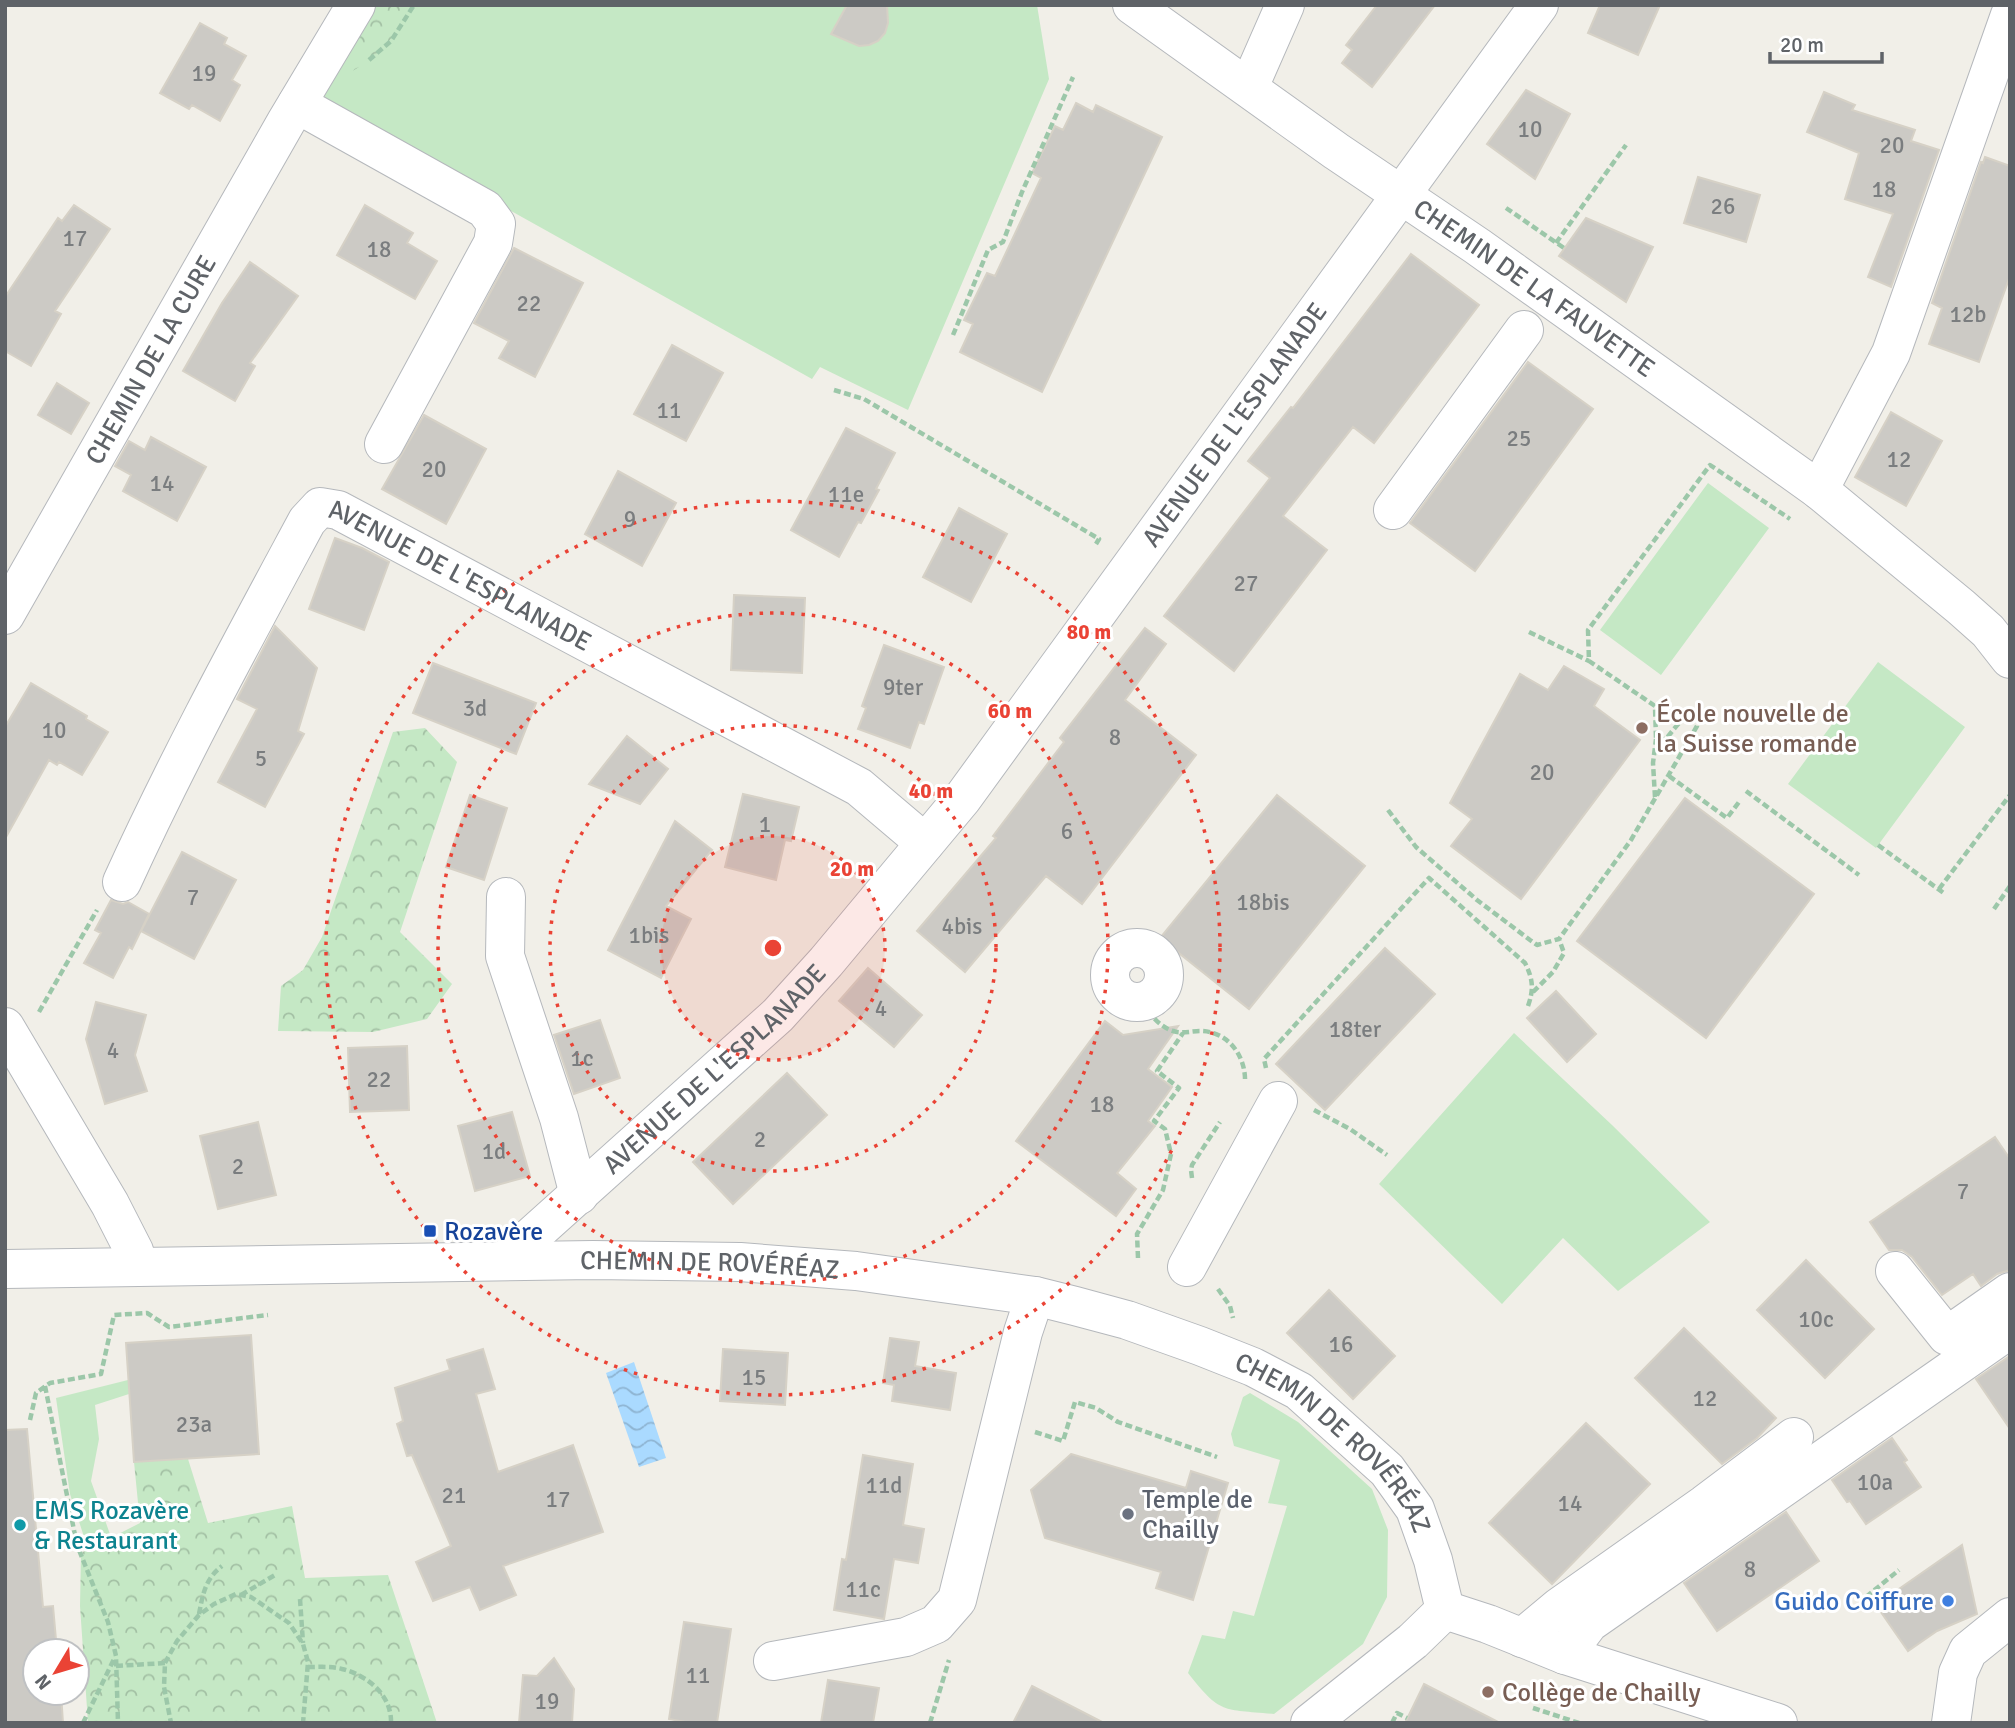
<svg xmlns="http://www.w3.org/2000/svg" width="2015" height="1728" font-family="Signika,sans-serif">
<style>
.green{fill:#c5e8c5}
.forest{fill:url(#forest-crowns)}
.water{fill:url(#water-waves)}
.building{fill:#cccac5;stroke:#d6d1c6;stroke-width:2}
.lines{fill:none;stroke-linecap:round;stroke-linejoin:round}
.minor-casing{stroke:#b5b8bc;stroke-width:40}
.path{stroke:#9cc7a9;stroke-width:4.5;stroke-dasharray:7 3.5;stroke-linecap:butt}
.minor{stroke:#fff;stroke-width:38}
.ring{fill:none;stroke:#ea4335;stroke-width:3.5;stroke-dasharray:3.5 7}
.education-dot{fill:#8d6e63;stroke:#fff;stroke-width:2.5}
.transit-dot{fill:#1a4fb4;stroke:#fff;stroke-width:2.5}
.worship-dot{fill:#6b7280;stroke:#fff;stroke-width:2.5}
.culture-dot{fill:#0f9aa8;stroke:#fff;stroke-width:2.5}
.shop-dot{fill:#3f7fe0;stroke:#fff;stroke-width:2.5}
.labels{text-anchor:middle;stroke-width:6;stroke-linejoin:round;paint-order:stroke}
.number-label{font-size:23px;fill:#7a7d7f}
.street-label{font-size:26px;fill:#5f6368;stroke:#fff}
.education-label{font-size:26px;fill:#785e54;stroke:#fff;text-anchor:start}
.transit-label{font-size:26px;fill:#164399;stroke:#fff;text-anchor:start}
.worship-label{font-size:26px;fill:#5b616d;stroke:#fff;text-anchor:start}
.culture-label{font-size:26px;fill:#0d838f;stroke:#fff;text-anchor:start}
.shop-label{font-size:26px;fill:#366cbe;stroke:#fff;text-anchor:end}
.centre{fill:#ea4335;stroke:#fff;stroke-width:3.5}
.ring-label{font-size:21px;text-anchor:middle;font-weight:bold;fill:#ea4335;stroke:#fff;stroke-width:6;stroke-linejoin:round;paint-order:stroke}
</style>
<defs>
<pattern id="forest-crowns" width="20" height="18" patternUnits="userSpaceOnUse" patternTransform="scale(1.75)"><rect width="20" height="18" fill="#c5e8c5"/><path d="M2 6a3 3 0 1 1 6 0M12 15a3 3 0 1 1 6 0" fill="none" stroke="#a3c0a4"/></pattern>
<pattern id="water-waves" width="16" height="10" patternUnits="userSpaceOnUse" patternTransform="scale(1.75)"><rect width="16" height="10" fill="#aadaff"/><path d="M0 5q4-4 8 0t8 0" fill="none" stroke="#8eb4d2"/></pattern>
</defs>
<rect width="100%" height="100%" fill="#f1efe8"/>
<path class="green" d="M 371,5 L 1037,5 L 1049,79 L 908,410 L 820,367 L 812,379 L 318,103 Z
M 1708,483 L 1769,528 L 1661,675 L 1600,630 Z
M 1878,662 L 1965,727 L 1876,848 L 1788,784 Z
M 1514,1033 L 1612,1125 L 1710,1222 L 1618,1291 L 1563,1238 L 1502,1304 L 1379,1184 Z
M 128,1380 L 129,1394 L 95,1405 L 99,1439 L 91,1481 L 111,1537 L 88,1549 L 70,1494 L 56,1398 Z
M 1250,1393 L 1298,1422 L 1372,1489 L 1388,1530 L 1387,1597 L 1363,1644 L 1274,1714 C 1223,1709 1221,1715 1188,1673 L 1202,1635 L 1225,1639 L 1233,1611 L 1254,1616 L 1287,1506 L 1268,1503 L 1280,1460 L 1234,1446 L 1231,1434 L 1243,1397 Z"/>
<path class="forest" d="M 371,5 L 414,5 C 389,45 376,61 333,81 Z
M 425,728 L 457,762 L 400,932 L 452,984 L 427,1019 L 373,1032 L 278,1031 L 281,986 L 303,970 L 322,937 L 393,732 Z
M 188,1459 L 208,1523 L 292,1506 L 305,1578 L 388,1575 L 437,1723 L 88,1723 L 80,1606 L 81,1553 L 140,1523 L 134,1462 Z"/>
<path class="water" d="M 634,1362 L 666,1458 L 639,1467 L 606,1373 Z"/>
<path class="building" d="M 847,5 L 887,5 L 888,23 L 885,33 L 878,41 L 869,45 L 859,46 L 831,34 Z
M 1377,5 L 1435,5 L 1372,87 L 1342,63 L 1352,50 L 1346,45 Z
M 1600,5 L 1660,5 L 1638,55 L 1588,33 Z
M 200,23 L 227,38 L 224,44 L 246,56 L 232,80 L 240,85 L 220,121 L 192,105 L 189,109 L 160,93 Z
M 1526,90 L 1570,114 L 1535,179 L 1487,144 Z
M 1824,92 L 1855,105 L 1852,110 L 1915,130 L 1911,141 L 1939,150 L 1891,287 L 1868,277 L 1893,214 L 1845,199 L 1859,153 L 1807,132 Z
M 1076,103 L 1093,112 L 1096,105 L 1162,137 L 1042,392 L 960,352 L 973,324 L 964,320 L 987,273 L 995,276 L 1041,178 L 1032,173 L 1055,126 L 1063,130 Z
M 1985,157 L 2010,166 L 2010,276 L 1979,362 L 1929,344 L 1942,308 L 1932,303 L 1981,162 L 1983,163 Z
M 1698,177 L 1760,195 L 1746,242 L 1684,223 Z
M 74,205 L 110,229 L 55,311 L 61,314 L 31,366 L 5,351 L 5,297 L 58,218 L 62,221 Z
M 365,205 L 413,233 L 407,243 L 437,261 L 415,299 L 337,255 Z
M 1586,218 L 1653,247 L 1626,302 L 1559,256 Z
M 514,248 L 583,283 L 535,377 L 499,358 L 509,341 L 474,323 Z
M 1411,254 L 1479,305 L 1374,443 L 1353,427 L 1283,516 L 1327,550 L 1234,671 L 1164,616 L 1270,478 L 1248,461 L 1291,407 L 1293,408 Z
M 250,262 L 298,296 L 250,363 L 255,366 L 235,401 L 183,371 L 222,303 Z
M 672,345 L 723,373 L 686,441 L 634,414 Z
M 1528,362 L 1593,409 L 1475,571 L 1410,523 Z
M 57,383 L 89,403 L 71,434 L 38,415 Z
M 1891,412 L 1942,441 L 1906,506 L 1855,477 Z
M 424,415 L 486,449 L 446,524 L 382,489 Z
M 846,428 L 895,453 L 876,489 L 879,490 L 861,523 L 858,522 L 839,557 L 791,530 Z
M 151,437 L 206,467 L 177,521 L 123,491 L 131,475 L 115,466 L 129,441 L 145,450 Z
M 618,471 L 676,503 L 642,566 L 585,534 Z
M 959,508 L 1007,534 L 971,602 L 923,577 Z
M 335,538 L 362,548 L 389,562 L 364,630 L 309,609 Z
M 734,595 L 805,598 L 802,673 L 731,670 Z
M 275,626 L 317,668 L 298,731 L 304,734 L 265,807 L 218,782 L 257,709 L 237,699 Z
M 1145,628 L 1166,644 L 1125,700 L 1196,755 L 1082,904 L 1046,876 L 965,972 L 917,931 L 996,838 L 993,836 L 1064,742 L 1060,738 Z
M 884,645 L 944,667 L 924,724 L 919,722 L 910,748 L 858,729 L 866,708 L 862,706 Z
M 433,663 L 536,703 L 516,754 L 413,713 Z
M 1564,666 L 1604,689 L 1594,706 L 1640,740 L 1521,899 L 1451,846 L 1472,819 L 1450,803 L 1520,674 L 1548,690 Z
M 31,683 L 87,716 L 86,719 L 108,732 L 82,775 L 59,762 L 57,765 L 49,760 L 5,839 L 5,727 Z
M 627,736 L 668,769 L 640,804 L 589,784 Z
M 743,794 L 799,807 L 791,841 L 785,840 L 776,880 L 725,867 Z
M 470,795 L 507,808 L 484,880 L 446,867 Z
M 1277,795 L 1365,866 L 1249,1009 L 1160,938 Z
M 1685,798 L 1814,894 L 1706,1038 L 1577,941 Z
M 675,821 L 712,850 L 666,906 L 691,919 L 661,978 L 608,950 Z
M 182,852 L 236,880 L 194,959 L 141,931 Z
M 111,900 L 123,904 L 128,902 L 149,914 L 132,949 L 129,947 L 113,978 L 84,963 L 101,933 L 95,930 Z
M 1385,948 L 1435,994 L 1325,1110 L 1276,1064 Z
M 868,968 L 922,1015 L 894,1047 L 839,1001 Z
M 1556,991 L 1596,1034 L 1567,1062 L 1527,1018 Z
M 96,1002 L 146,1015 L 135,1055 L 147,1091 L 105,1104 L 86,1039 Z
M 600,1020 L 620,1078 L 574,1094 L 554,1035 Z
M 1105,1021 L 1123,1035 L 1178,1026 L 1148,1069 L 1172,1087 L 1148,1121 L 1155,1126 L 1117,1173 L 1136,1189 L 1116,1216 L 1016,1141 Z
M 407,1046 L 409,1110 L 350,1112 L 348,1048 Z
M 787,1073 L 827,1115 L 733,1204 L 693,1162 Z
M 512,1112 L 530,1176 L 475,1191 L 458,1126 Z
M 258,1122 L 276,1195 L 218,1209 L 200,1136 Z
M 1995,1137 L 2010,1159 L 2010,1270 L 1997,1274 L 1981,1286 L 1973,1274 L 1942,1295 L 1912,1257 L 1902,1250 L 1889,1250 L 1870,1222 Z
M 1806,1260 L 1874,1329 L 1825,1378 L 1757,1310 Z
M 1329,1290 L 1395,1356 L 1353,1399 L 1287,1333 Z
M 1684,1328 L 1776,1418 L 1757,1438 L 1722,1464 L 1635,1378 Z
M 251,1335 L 259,1454 L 134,1462 L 126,1343 Z
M 890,1338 L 919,1342 L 915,1366 L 956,1373 L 950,1410 L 892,1401 L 894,1385 L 883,1383 Z
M 483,1349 L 495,1389 L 476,1394 L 498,1472 L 573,1445 L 603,1532 L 503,1566 L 516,1595 L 480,1610 L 470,1587 L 433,1601 L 416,1562 L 451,1546 L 412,1455 L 407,1456 L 397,1424 L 403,1421 L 395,1388 L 450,1370 L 447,1360 Z
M 723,1349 L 788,1353 L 785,1405 L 720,1401 Z
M 2010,1356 L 2010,1429 L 1976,1379 Z
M 1586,1423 L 1650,1484 L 1552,1584 L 1489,1523 Z
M 27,1429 L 43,1607 L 53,1606 L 57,1651 L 35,1651 L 35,1693 L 61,1693 L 63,1723 L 5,1723 L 5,1430 Z
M 1892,1438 L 1907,1460 L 1904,1462 L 1921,1487 L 1866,1524 L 1850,1501 L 1847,1502 L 1832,1480 Z
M 1071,1454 L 1186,1488 L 1191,1471 L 1228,1483 L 1193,1600 L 1156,1588 L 1161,1572 L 1045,1538 L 1031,1490 Z
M 863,1455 L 913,1464 L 903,1525 L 924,1529 L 918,1563 L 894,1559 L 884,1619 L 834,1610 L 842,1559 L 846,1560 Z
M 1786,1512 L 1819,1561 L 1717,1631 L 1684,1583 Z
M 1962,1545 L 1977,1614 L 1937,1631 L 1908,1651 L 1876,1605 Z
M 684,1622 L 731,1629 L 717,1723 L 691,1723 L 669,1719 Z
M 554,1658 L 574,1689 L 572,1723 L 519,1723 L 523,1675 L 537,1676 Z
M 828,1680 L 879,1688 L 873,1723 L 821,1723 Z
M 1424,1684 L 1500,1723 L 1405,1723 Z
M 1032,1686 L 1104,1723 L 1013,1723 Z"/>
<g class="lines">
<defs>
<g id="minor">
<path id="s1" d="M 1132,5 L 1336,151 L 1477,246 L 1819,490 L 1961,607 L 1988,631 L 2010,659"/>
<path d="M 1249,87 L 1285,5"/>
<path d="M 297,104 L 485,209 L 496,224 L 493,243 L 384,444"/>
<path d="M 1819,490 L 1891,353 L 2010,15"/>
<path d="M 1393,510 L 1524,330"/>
<path id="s2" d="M 5,615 L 286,122 L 356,5"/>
<path id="s3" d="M 122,882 C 178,759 243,640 307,521 L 320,507 L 338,510 L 859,787 L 925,843"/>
<path d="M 506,897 L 505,956 L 559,1118 L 579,1195"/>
<circle cx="1137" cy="975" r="27"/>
<path d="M 5,1027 L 110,1204 L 134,1251 L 139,1266"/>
<path id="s4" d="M 504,1261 L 778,1015 L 826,962 L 962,799 L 1539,5"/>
<path d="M 1187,1267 L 1278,1101"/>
<path id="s5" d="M 5,1269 L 593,1260 L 740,1262 L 856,1271 L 1035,1296 L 1075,1306 L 1127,1320 L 1200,1346 L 1253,1367 L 1299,1391 L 1387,1470 L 1415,1509 L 1433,1560 L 1445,1610"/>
<path d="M 1895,1271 L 1947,1336 L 2010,1292"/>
<path d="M 1445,1610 L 1488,1624 L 1565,1655 L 1778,1723"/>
<path d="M 1522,1638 L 1559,1607 L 1705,1504 L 1794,1437"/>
<path d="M 1565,1655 L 1589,1623 L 2010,1329"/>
<path d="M 773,1661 L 906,1637 L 936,1624 L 957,1600 L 1023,1332 L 1035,1296"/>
<path d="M 1310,1723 L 1413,1641 L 1445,1610"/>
<path d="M 1951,1723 L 1958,1673 L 1968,1651 L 2010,1617"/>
</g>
</defs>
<use href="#minor" class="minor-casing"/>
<path class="path" d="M 369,60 L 391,41 L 414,5
M 1506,208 L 1564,248
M 1556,243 L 1626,145
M 953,335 L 988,250 L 1003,242 L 1022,192 L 1073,77
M 834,390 L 864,399 L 1099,539 L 1096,544
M 1529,632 L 1589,661
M 1669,776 L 1727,818 L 1739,802
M 1746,791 L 1859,875
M 1655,797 L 1653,763 L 1656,739
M 1388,810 L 1416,847 L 1477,900 L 1530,940 L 1537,945 L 1559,939 L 1631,840 L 1697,726 L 1698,713 C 1684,714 1674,729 1666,739 L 1656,739 L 1655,706 L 1589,661 L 1588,630 L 1710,465 L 1790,519
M 1878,845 L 1945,894
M 1939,889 L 2010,795
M 1994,909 L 2010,886
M 1533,992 L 1553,972 L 1564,953 L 1559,939
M 1142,1002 C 1150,1014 1158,1026 1173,1031 C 1183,1034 1191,1031 1200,1031 C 1228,1031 1246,1056 1245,1082
M 39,1012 L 97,910
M 1266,1068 L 1264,1059 L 1429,878 L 1525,963 C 1533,979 1534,989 1528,1006
M 1314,1110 L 1350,1129 L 1387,1155
M 1192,1178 L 1191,1170 L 1192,1165 L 1220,1122
M 1138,1258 L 1137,1234 L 1163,1190 L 1171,1154 L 1165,1129 L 1154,1121 L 1179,1088 L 1157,1071 L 1183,1033
M 1218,1289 L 1230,1306 L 1233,1318
M 45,1386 L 77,1545 L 108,1622 L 116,1656 L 118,1723
M 30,1420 L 36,1393 L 50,1383 L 101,1374 L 114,1315 L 147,1313 L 169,1327 L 268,1315
M 1035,1432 L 1063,1441 L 1075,1402 L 1096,1408 L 1118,1422 L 1217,1457
M 241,1595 L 275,1575
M 1866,1597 L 1899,1570
M 300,1599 L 303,1643
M 199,1614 C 203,1594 205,1579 222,1566
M 165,1663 L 177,1641 L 199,1615 L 214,1604 L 236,1594 L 251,1597 L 289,1623 L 303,1644 L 308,1662 L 303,1723
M 116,1666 L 165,1663 L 164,1687 L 171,1723
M 308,1667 C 319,1667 332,1666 342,1669 C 367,1675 392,1695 391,1723
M 1533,1708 L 1579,1723
M 83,1723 L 115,1657
M 930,1723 L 949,1660
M 1392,1723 L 1397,1713 L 1407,1718"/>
<use href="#minor" class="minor"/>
</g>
<circle cx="773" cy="948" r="112" fill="#ea4335" fill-opacity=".12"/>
<g class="ring">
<circle cx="773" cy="948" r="112"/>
<circle cx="773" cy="948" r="223"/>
<circle cx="773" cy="948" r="335"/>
<circle cx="773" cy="948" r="447"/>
</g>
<g class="education-dot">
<circle cx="1642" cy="728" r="7"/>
<circle cx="1488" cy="1692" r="7"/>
</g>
<rect class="transit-dot" x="423" y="1224" width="14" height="14" rx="3.5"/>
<circle class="worship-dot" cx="1128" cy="1514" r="7"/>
<circle class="culture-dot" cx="20" cy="1525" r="7"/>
<circle class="shop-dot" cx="1948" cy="1601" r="7"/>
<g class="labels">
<g class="number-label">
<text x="204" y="81">19</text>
<text x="1530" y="137">10</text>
<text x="1892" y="153">20</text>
<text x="1884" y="197">18</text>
<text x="1723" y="214">26</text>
<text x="75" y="246">17</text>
<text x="379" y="257">18</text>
<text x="529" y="311">22</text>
<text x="1968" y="322">12b</text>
<text x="669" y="418">11</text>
<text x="1519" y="446">25</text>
<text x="1899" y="467">12</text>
<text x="434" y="477">20</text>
<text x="162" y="491">14</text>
<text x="846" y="502">11e</text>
<text x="630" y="527">9</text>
<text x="1246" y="591">27</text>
<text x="903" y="695">9ter</text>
<text x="475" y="716">3d</text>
<text x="54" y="738">10</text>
<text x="1115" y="745">8</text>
<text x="261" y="766">5</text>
<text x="1542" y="780">20</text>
<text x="765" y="832">1</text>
<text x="1067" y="839">6</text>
<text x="193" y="905">7</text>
<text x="1263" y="910">18bis</text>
<text x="962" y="934">4bis</text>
<text x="649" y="943">1bis</text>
<text x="881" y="1016">4</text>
<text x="1355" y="1037">18ter</text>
<text x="113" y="1058">4</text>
<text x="582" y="1066">1c</text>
<text x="379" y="1087">22</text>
<text x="1102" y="1112">18</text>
<text x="760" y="1147">2</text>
<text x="494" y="1159">1d</text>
<text x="238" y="1174">2</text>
<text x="1963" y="1199">7</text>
<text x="1816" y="1327">10c</text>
<text x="1341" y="1352">16</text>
<text x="754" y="1385">15</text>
<text x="1705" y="1406">12</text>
<text x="194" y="1432">23a</text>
<text x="1875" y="1490">10a</text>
<text x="884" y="1493">11d</text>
<text x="454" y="1503">21</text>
<text x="558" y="1507">17</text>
<text x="1570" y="1511">14</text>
<text x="1750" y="1577">8</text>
<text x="863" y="1597">11c</text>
<text x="698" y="1683">11</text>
<text x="547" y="1709">19</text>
</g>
<g class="street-label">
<text dy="9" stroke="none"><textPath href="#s1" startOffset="492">CHEMIN DE LA FAUVETTE</textPath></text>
<text dy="9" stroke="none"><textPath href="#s2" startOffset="294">CHEMIN DE LA CURE</textPath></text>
<text dy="9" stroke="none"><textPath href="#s4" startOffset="1115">AVENUE DE L'ESPLANADE</textPath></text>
<text dy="9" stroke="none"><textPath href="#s3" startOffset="581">AVENUE DE L'ESPLANADE</textPath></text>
<text dy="9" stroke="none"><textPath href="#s4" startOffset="285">AVENUE DE L'ESPLANADE</textPath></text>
<text dy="9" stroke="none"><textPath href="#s5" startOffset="705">CHEMIN DE ROVÉRÉAZ</textPath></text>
<text dy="9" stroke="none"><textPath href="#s5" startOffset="1374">CHEMIN DE ROVÉRÉAZ</textPath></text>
</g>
<g class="education-label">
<text x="1656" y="722">École nouvelle de<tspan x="1656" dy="30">la Suisse romande</tspan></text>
<text x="1502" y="1701">Collège de Chailly</text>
</g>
<g class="transit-label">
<text x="444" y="1240">Rozavère</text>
</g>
<g class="worship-label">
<text x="1142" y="1508">Temple de<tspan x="1142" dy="30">Chailly</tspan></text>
</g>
<g class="culture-label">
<text x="34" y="1519">EMS Rozavère<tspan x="34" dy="30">&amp; Restaurant</tspan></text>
</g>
<g class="shop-label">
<text x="1934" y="1610">Guido Coiffure</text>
</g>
</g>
<circle cx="773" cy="948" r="10" class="centre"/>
<g class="ring-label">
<text x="1089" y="639">80 m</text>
<text x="1010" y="718">60 m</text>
<text x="931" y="798">40 m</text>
<text x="852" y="876">20 m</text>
</g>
<rect width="2015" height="1728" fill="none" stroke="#5f6368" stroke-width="14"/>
<g transform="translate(56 1672) rotate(232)"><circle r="33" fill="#ffffff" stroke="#bfc1c3" stroke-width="2"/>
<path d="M0-5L12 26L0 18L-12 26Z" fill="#ea4335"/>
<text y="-10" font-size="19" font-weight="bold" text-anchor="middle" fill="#5f6368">N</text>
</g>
<path d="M1770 52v10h112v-10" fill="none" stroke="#5f6368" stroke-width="3.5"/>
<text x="1780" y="52" font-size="21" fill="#5f6368" stroke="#ffffff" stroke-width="5" paint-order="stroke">20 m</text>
</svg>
